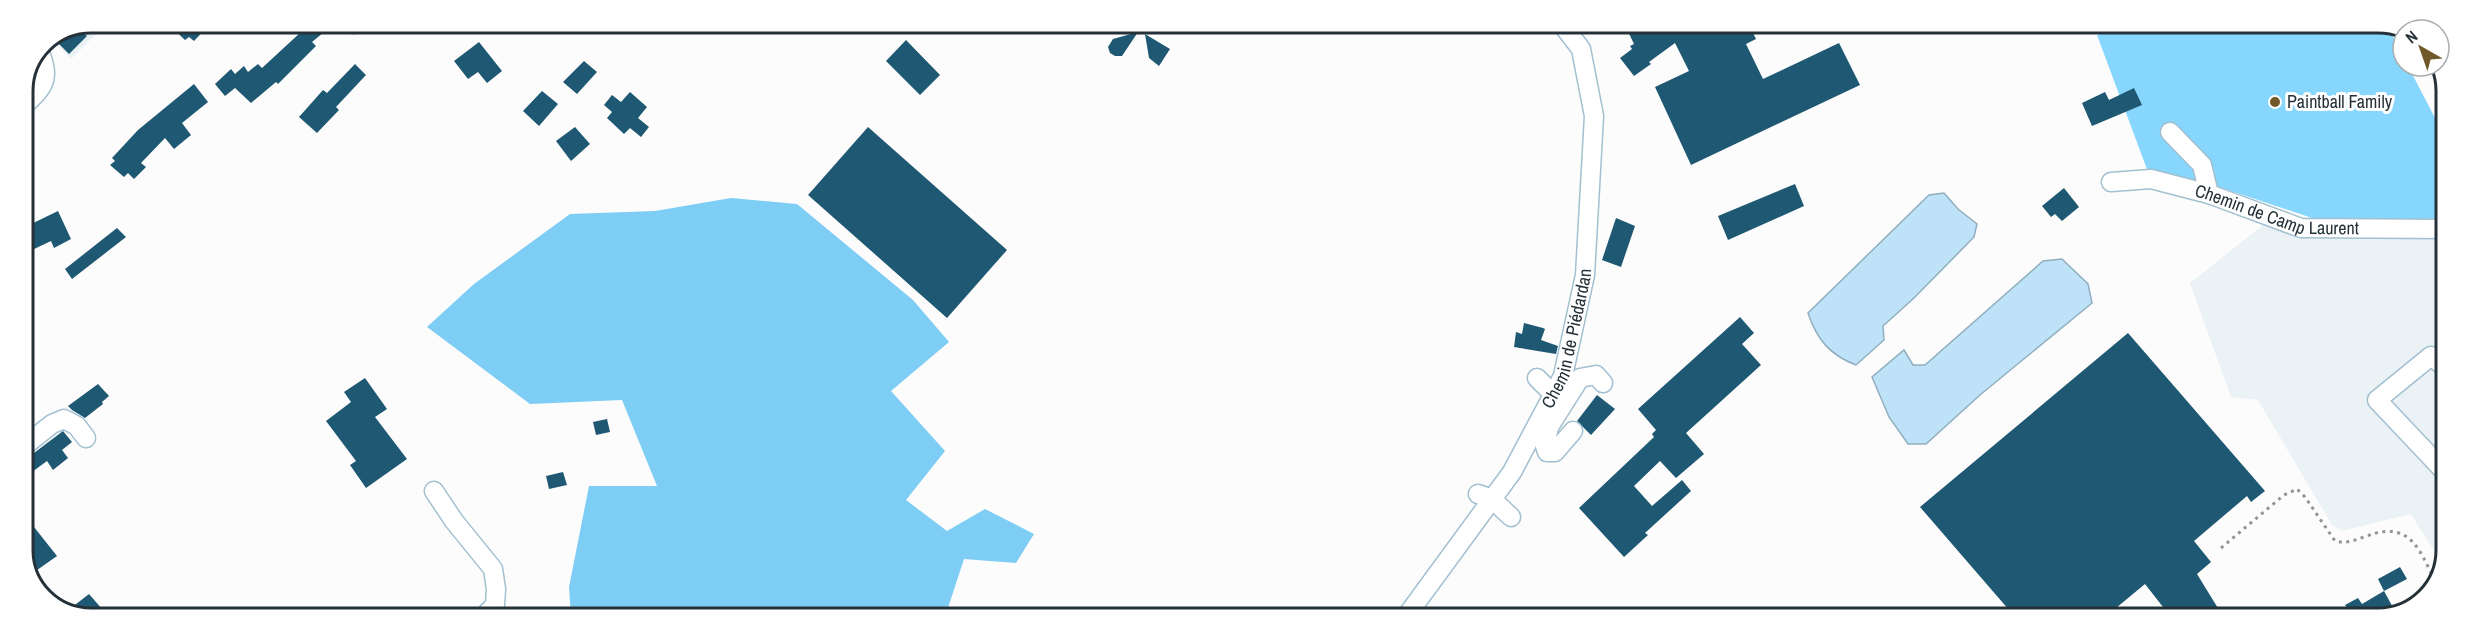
<svg xmlns="http://www.w3.org/2000/svg" width="2469" height="641" font-family="'Archivo Narrow',sans-serif">
<style>
.built{fill:#eaf2f6}
.green{fill:#87d6fe}
.forest{fill:#7ecdf5}
.water{fill:#bee3f8;stroke:#90aebe;stroke-width:1.5}
.building{fill:#1f5872}
.lines{fill:none;stroke-linecap:round;stroke-linejoin:round}
.minor-casing{stroke:#a2c0d0;stroke-width:21}
.path{stroke:#8f9599;stroke-width:3;stroke-dasharray:3 4.5;stroke-linecap:butt}
.minor{stroke:#fff;stroke-width:18}
.poi-dot{fill:#705829;stroke:#fff;stroke-width:2}
.labels{text-anchor:middle;stroke-width:6;stroke-linejoin:round;paint-order:stroke}
.poi-label{font-size:18px;fill:#253138;stroke:#fff;text-anchor:start}
.street-label{font-size:18px;fill:#253138;stroke:#fff}
.rim{fill:none;stroke:#253138;stroke-width:3}
</style>
<rect width="100%" height="100%" fill="#fcfcfc"/>
<path class="built" d="M 91,23 L 107,23 L 71,59 L 51,39 Z
M 2267,222 L 2446,235 L 2444,567 L 2411,514 L 2342,531 L 2332,525 L 2258,400 L 2231,397 L 2190,283 Z"/>
<path class="green" d="M 2132,24 L 2386,24 L 2403,56 L 2403,66 L 2408,66 L 2446,139 L 2446,222 L 2315,219 L 2207,183 L 2148,172 L 2097,35 Z"/>
<path class="forest" d="M 731,198 L 797,204 L 913,300 L 949,342 L 891,391 L 945,451 L 906,500 L 947,531 L 985,509 L 1034,534 L 1016,563 L 964,559 L 946,614 L 939,618 L 571,617 L 569,587 L 589,486 L 657,486 L 622,400 L 530,404 L 427,327 L 474,284 L 570,214 L 655,211 Z"/>
<path class="water" d="M 1944,193 L 1958,209 L 1977,224 L 1974,237 L 1914,298 L 1883,326 L 1884,340 L 1856,365 C 1830,355 1817,340 1808,313 L 1929,195 Z
M 2062,259 L 2088,284 L 2092,303 L 1980,395 L 1926,444 L 1908,444 L 1889,417 L 1872,377 L 1904,350 L 1913,365 L 1925,365 L 2043,261 Z"/>
<path class="building" d="M 167,23 L 211,23 L 194,41 L 189,37 L 185,40 Z
M 291,23 L 335,23 L 312,42 L 316,46 L 278,84 L 276,82 L 251,103 L 235,88 L 225,96 L 215,84 L 231,69 L 235,74 L 244,66 L 248,72 L 258,64 L 262,68 L 301,32 Z
M 1624,23 L 1748,23 L 1756,39 L 1746,44 L 1763,79 L 1839,43 L 1860,85 L 1691,165 L 1655,87 L 1689,71 L 1675,43 L 1649,62 L 1651,64 L 1634,76 L 1620,58 L 1632,49 L 1630,46 L 1634,44 Z
M 78,28 L 87,36 L 69,54 L 53,38 Z
M 1138,32 L 1122,56 L 1115,56 L 1110,53 L 1108,47 L 1113,39 Z
M 1145,34 L 1170,49 L 1159,66 L 1149,58 Z
M 906,40 L 940,75 L 920,95 L 886,61 Z
M 479,42 L 502,71 L 487,83 L 478,72 L 468,79 L 454,61 Z
M 584,61 L 597,72 L 577,94 L 563,82 Z
M 355,64 L 366,75 L 336,107 L 339,110 L 317,133 L 299,117 L 323,90 L 327,93 Z
M 194,84 L 208,102 L 182,123 L 191,135 L 174,149 L 165,138 L 141,163 L 146,167 L 134,179 L 128,173 L 124,177 L 110,165 L 115,161 L 112,158 L 138,130 Z
M 2134,88 L 2142,105 L 2092,126 L 2082,103 L 2105,92 L 2109,100 Z
M 542,91 L 558,104 L 539,126 L 523,111 Z
M 630,92 L 647,107 L 638,118 L 649,127 L 641,137 L 630,128 L 624,134 L 607,118 L 612,112 L 604,105 L 612,95 L 621,102 Z
M 575,127 L 590,144 L 571,161 L 556,141 Z
M 868,127 L 1007,250 L 947,318 L 808,195 Z
M 1795,184 L 1804,206 L 1728,240 L 1718,216 Z
M 2064,188 L 2079,207 L 2062,221 L 2055,214 L 2051,217 L 2042,206 Z
M 58,211 L 71,239 L 54,248 L 51,241 L 32,250 L 23,228 Z
M 1616,218 L 1635,226 L 1621,267 L 1602,260 Z
M 117,228 L 126,237 L 72,279 L 65,269 Z
M 1740,317 L 1754,333 L 1742,344 L 1761,365 L 1686,433 L 1704,454 L 1676,478 L 1660,461 L 1634,486 L 1652,506 L 1682,480 L 1691,491 L 1645,533 L 1648,535 L 1624,557 L 1579,508 L 1654,437 L 1652,434 L 1656,430 L 1638,409 Z
M 1524,323 L 1543,328 L 1545,329 L 1541,340 L 1558,346 L 1556,354 L 1514,347 L 1516,332 L 1522,334 Z
M 2128,333 L 2265,491 L 2251,502 L 2247,496 L 2194,541 L 2211,562 L 2197,574 L 2224,618 L 2144,618 L 2163,607 L 2145,584 L 2104,618 L 2016,618 L 1920,507 Z
M 365,378 L 387,409 L 375,417 L 407,459 L 366,488 L 350,465 L 356,461 L 326,421 L 351,402 L 344,392 Z
M 98,384 L 109,396 L 102,402 L 103,404 L 85,418 L 72,410 L 68,406 Z
M 1597,395 L 1615,409 L 1591,435 L 1577,421 Z
M 607,419 L 610,432 L 596,435 L 593,422 Z
M 63,431 L 72,442 L 62,450 L 68,458 L 53,470 L 47,461 L 32,472 L 23,458 L 30,456 Z
M 563,472 L 567,485 L 549,489 L 546,476 Z
M 34,527 L 57,556 L 30,575 L 23,559 L 23,535 Z
M 2400,567 L 2407,579 L 2384,591 L 2378,579 Z
M 2384,591 L 2396,613 L 2379,618 L 2335,618 L 2349,611 L 2345,605 L 2358,598 L 2362,604 Z
M 89,594 L 109,617 L 79,617 L 71,608 Z"/>
<g class="lines">
<defs>
<g id="minor">
<path d="M 353,23 L 354,24"/>
<path d="M 23,106 C 45,88 51,77 39,51"/>
<path d="M 2170,132 L 2202,165 L 2209,194"/>
<path id="s1" d="M 2111,182 L 2151,179 L 2209,194 L 2301,228 L 2446,229"/>
<path d="M 1537,378 L 1553,394"/>
<path d="M 1541,421 L 1549,427 L 1545,446 L 1547,452 L 1555,452 L 1573,431"/>
<path d="M 1549,427 L 1580,378 L 1596,375 L 1603,383"/>
<path d="M 23,447 L 52,424 L 64,419 L 77,426 L 86,438"/>
<path d="M 2445,472 L 2377,400 L 2431,356 L 2446,368"/>
<path d="M 434,491 L 454,521 L 493,569 L 496,589 L 495,605 L 483,617"/>
<path d="M 1478,494 L 1492,499 L 1511,517"/>
<path id="s2" d="M 1405,618 L 1512,472 L 1563,376 L 1585,275 L 1594,116 L 1581,49 L 1561,23"/>
</g>
</defs>
<use href="#minor" class="minor-casing"/>
<path class="path" d="M 2221,548 L 2284,495 L 2297,489 L 2305,497 L 2335,541 C 2347,544 2355,540 2367,536 C 2409,520 2419,548 2435,581"/>
<use href="#minor" class="minor"/>
</g>
<circle class="poi-dot" cx="2275" cy="102" r="6"/>
<g class="labels">
<g class="poi-label">
<text x="2287" y="108">Paintball Family</text>
</g>
<g class="street-label">
<text dy="6" stroke="none"><textPath href="#s1" startOffset="171">Chemin de Camp Laurent</textPath></text>
<text dy="6" stroke="none"><textPath href="#s2" startOffset="327">Chemin de Piédardan</textPath></text>
</g>
</g>
<path d="M0 0H2469V641H0ZM91 33H2378A58 58 0 0 1 2436 91V550A58 58 0 0 1 2378 608H91A58 58 0 0 1 33 550V91A58 58 0 0 1 91 33Z" fill="#fff" fill-rule="evenodd"/>
<path class="rim" d="M91 33H2378A58 58 0 0 1 2436 91V550A58 58 0 0 1 2378 608H91A58 58 0 0 1 33 550V91A58 58 0 0 1 91 33Z"/>
<g transform="translate(2421 48) rotate(320)"><circle r="28" fill="#ffffff" stroke="#a8adaf" stroke-width="1.5"/>
<path d="M0-4.5L10 22L0 15L-10 22Z" fill="#705829"/>
<text y="-9" font-size="16" font-weight="bold" text-anchor="middle" fill="#253138">N</text>
</g>
</svg>
